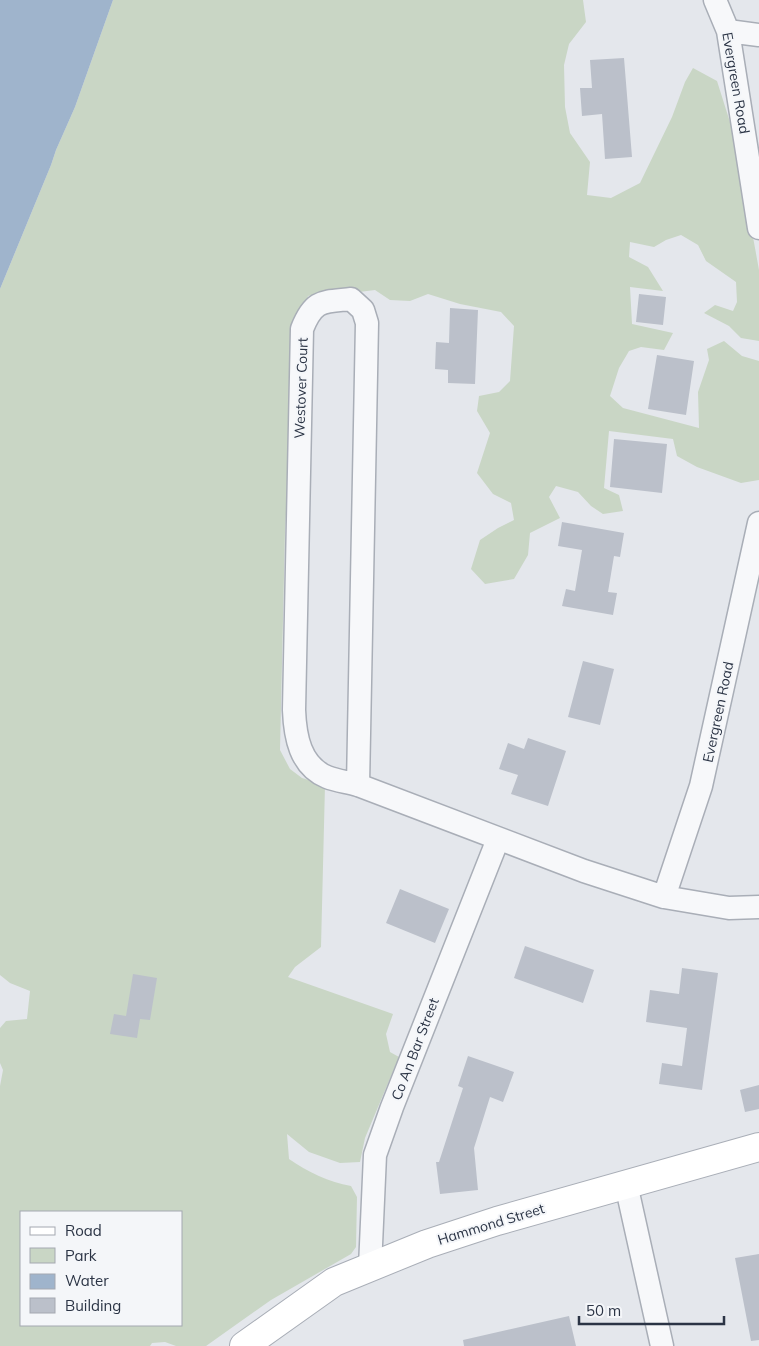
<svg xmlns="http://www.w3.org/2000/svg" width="759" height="1346" font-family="Mulish,sans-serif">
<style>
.green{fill:#c9d6c5;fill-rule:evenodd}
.water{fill:#9fb4cc}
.building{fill:#bbc0ca}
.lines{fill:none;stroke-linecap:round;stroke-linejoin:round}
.street-casing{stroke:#a9aeb7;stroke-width:25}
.secondary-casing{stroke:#a9aeb7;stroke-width:30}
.street{stroke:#f7f8fa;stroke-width:22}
.secondary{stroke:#fff;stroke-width:28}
.labels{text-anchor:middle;stroke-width:4;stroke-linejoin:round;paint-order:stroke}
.street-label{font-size:14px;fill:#2b3445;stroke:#f4f6f9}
</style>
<rect width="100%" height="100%" fill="#e4e7ec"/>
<path class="green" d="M 113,0 L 583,0 L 586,22 L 569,44 L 564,65 L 565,107 L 570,133 L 590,162 L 587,195 L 611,198 L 640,183 L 672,117 L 685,82 L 693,68 L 717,81 L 735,138 L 759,270 L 759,341 L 741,338 L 729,326 L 704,313 L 715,305 L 733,311 L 737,302 L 736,282 L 706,261 L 698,245 L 681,235 L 666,240 L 654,247 L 630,242 L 629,257 L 648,267 L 663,291 L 630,287 L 632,324 L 673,333 L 664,350 L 641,347 L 629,351 L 619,368 L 610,396 L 623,408 L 699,428 L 698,392 L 709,360 L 707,349 L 724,341 L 742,356 L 759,361 L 759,480 L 741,483 L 697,467 L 677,456 L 673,439 L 609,431 L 604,488 L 619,495 L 623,511 L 603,514 L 591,506 L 578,492 L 556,486 L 549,497 L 560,518 L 530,533 L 528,555 L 514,579 L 485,584 L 471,569 L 480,540 L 498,528 L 514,520 L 511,503 L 493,494 L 477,473 L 490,433 L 477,411 L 479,396 L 499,392 L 510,381 L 514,326 L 501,312 L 460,304 L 428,294 L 410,301 L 390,300 L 375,290 L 351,293 L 326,292 L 308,296 L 296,337 L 285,532 L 280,750 L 290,769 L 302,778 L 325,785 L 321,947 L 295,967 L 288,977 L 393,1014 L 386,1034 L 390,1052 L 399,1057 L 365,1138 L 360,1162 L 340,1163 L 309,1152 L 287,1134 L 289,1159 C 308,1172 329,1182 351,1186 L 357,1197 L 356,1247 L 351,1254 L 271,1300 L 206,1346 L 176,1346 L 165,1342 L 152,1343 L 150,1346 L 0,1346 L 0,1086 L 3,1070 L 0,1063 L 0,1028 L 6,1021 L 27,1019 L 30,991 L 10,983 L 0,975 L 0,289 L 51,165 L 56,150 L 75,107 ZM 21,1212 L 181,1212 L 181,1325 L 21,1325 Z"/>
<path class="water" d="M 0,0 L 113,0 L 75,107 L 56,150 L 51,165 L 0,289 Z"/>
<path class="building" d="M 624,58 L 632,157 L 605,159 L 602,114 L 582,116 L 580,88 L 592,88 L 590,60 Z
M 639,294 L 666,297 L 663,325 L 636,322 Z
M 450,308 L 478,310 L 475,384 L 448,383 L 448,370 L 435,369 L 436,342 L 449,343 Z
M 657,355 L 694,361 L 686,415 L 648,409 Z
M 614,439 L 667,444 L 662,493 L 610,487 Z
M 562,522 L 624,533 L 620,557 L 614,556 L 608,592 L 617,593 L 613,615 L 562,606 L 566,589 L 575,591 L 582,550 L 558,546 Z
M 583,661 L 614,669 L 600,725 L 568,717 Z
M 528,738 L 566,751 L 548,806 L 511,794 L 518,775 L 499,769 L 508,743 L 524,749 Z
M 400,889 L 449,909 L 435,943 L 386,923 Z
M 525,946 L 594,970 L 583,1003 L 514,978 Z
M 682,968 L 718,973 L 702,1090 L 659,1084 L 662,1063 L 682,1066 L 687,1028 L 646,1022 L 650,990 L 679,994 Z
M 133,974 L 157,978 L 150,1020 L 140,1019 L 137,1038 L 110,1034 L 114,1014 L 126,1016 Z
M 468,1056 L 514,1072 L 503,1102 L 490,1097 L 474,1148 L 478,1190 L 440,1194 L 436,1162 L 439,1162 L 463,1088 L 458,1086 Z
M 759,1085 L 759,1109 L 745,1112 L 740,1090 Z
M 759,1254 L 759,1340 L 751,1341 L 735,1258 Z
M 569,1316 L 576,1346 L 464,1346 L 463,1340 Z"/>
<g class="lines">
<defs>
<path id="street" d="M 715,0 L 728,31 L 759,228
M 728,31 L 759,35
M 358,785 L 367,323 L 363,310 L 351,299 C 323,302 314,299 302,329 L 294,710 C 295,736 300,766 327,777 C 337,781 348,782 358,785 L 584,871 L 664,897 L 729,908 L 759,907
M 664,897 L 701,786 L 759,523
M 626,1184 L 662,1346
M 370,1267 L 375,1155 L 392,1107 L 498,839"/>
<path id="secondary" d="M 244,1346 L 334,1282 L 427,1244 L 497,1221 L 759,1147"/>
</defs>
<use href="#street" class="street-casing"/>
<use href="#secondary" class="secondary-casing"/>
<use href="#street" class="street"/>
<use href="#secondary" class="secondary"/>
</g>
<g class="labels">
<g class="street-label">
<text transform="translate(736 83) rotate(80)" y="5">Evergreen Road</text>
<text transform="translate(301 388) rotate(-88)" y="5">Westover Court</text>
<text transform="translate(718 712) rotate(-78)" y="5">Evergreen Road</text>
<text transform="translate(415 1049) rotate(-69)" y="5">Co An Bar Street</text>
<text transform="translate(491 1224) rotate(-17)" y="5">Hammond Street</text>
</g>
</g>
<rect x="20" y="1211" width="162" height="115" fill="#f4f6f9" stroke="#a4a8b1"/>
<rect x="30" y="1227" width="25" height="8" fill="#ffffff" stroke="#a4a8b1"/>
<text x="65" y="1236" font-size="15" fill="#2b3445">Road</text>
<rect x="30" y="1248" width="25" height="15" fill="#c9d6c5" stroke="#a4a8b1"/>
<text x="65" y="1261" font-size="15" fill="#2b3445">Park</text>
<rect x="30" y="1274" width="25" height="15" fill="#9fb4cc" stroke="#a4a8b1"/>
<text x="65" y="1286" font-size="15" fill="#2b3445">Water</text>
<rect x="30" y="1298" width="25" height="15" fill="#bbc0ca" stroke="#a4a8b1"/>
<text x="65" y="1311" font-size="15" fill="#2b3445">Building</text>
<path d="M579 1316v8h145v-8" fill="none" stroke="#2b3445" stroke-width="2.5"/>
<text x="586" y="1316" font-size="15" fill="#2b3445" stroke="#f4f6f9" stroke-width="4" paint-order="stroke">50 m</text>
</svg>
